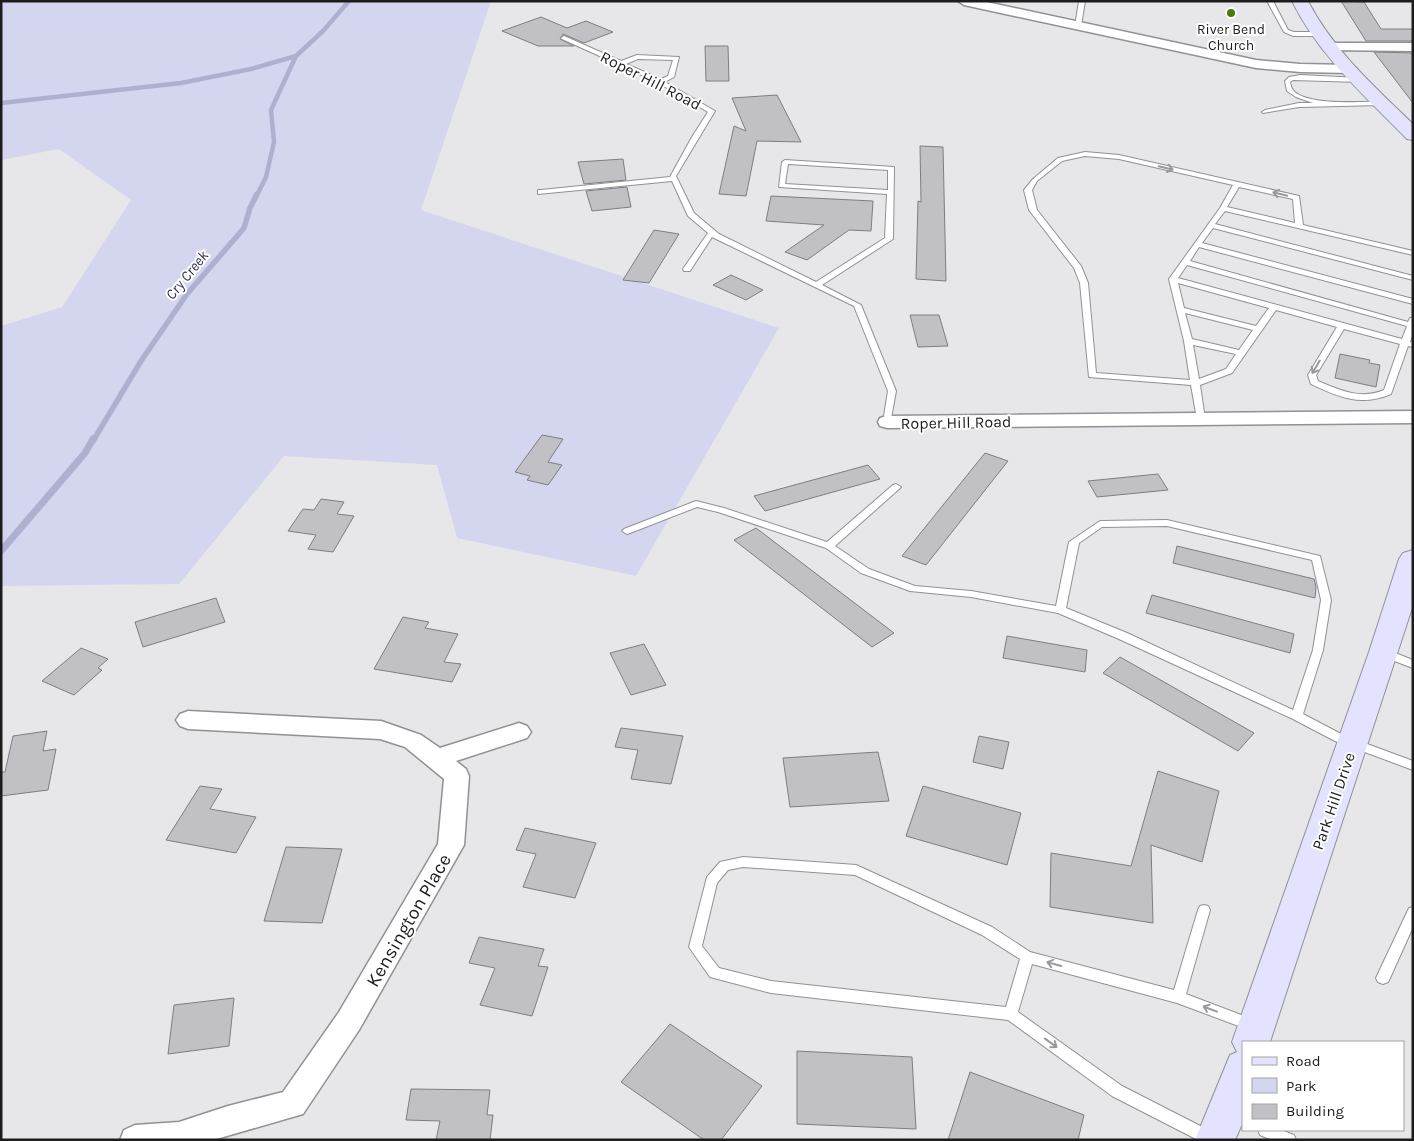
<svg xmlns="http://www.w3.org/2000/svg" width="1414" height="1141" font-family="Karla,sans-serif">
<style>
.green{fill:#d4d6ef}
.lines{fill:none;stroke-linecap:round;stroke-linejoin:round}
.stream-far2{stroke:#aeb0cf;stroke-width:4.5}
.stream-far1{stroke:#aeb0cf;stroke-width:5.5}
.stream{stroke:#aeb0cf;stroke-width:7}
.building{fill:#c1c1c5;stroke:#7d7e80}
.lane-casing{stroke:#909194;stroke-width:2}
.street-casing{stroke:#909194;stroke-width:3}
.secondary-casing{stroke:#909194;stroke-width:2}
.lane{fill:#fff;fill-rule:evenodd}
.street{fill:#fff;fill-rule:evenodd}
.secondary{fill:#e3e3ff;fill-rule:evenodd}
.oneway{stroke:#999}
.poi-dot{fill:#497c0b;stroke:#fff;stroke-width:2}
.labels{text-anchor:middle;stroke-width:4;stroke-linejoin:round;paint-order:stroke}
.far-poi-label{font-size:14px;fill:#1c1c1d;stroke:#fff}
.far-water-label{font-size:15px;font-style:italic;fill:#302f5a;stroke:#fff}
.street-label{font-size:16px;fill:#1c1c1d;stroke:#fff}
.near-street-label{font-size:19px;fill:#1c1c1d;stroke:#fff}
</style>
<rect width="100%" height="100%" fill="#e7e7ea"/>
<path class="green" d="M 1,1 L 491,1 L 421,210 L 779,328 L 636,576 L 457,538 L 437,465 L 284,456 L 179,584 L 1,586 L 1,326 L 62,307 L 131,200 L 59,149 L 1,160 Z"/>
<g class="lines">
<path class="stream-far2" d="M 1,103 L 181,83 L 251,69 L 296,56
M 257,195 L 266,177 L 274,142 L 271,110 L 296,56 L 323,31 L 349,1"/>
<path class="stream-far1" d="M 93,441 L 141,361 L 187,294 L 244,228 L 250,208 L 257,194"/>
<path class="stream" d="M 1,551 L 85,453 L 93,439"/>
</g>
<path class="building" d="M 1341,1 L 1364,2 L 1381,29 L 1413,29 L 1413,41 L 1366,41 Z
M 541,17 L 567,28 L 586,21 L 613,32 L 584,43 L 563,34 L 560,39 L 574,46 L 538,46 L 502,31 Z
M 705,46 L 728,46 L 729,81 L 706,81 Z
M 1374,52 L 1413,53 L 1413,103 Z
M 777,95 L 801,142 L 757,141 L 746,196 L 719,194 L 734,126 L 746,131 L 732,98 Z
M 920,146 L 943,147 L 946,281 L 916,279 L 918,201 L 921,202 Z
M 623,159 L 626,180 L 584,184 L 578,162 Z
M 627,187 L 631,207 L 592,211 L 586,191 Z
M 771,196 L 873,201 L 871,231 L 849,230 L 807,260 L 785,252 L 824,225 L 766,221 Z
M 654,230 L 679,234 L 649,283 L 623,280 Z
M 731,275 L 763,290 L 746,300 L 713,285 Z
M 910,315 L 939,315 L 948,346 L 918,347 Z
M 1340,354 L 1370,360 L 1369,363 L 1380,365 L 1376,387 L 1335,378 Z
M 542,435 L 563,439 L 548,462 L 562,465 L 548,485 L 527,480 L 530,476 L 515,472 Z
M 985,453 L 1008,461 L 926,565 L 902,556 Z
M 868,465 L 880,479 L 765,511 L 754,496 Z
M 1158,474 L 1168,490 L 1097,497 L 1088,481 Z
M 321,499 L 344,502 L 337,514 L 354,516 L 333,552 L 308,549 L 316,535 L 288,531 L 303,509 L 314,510 Z
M 756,528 L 894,633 L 872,647 L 734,540 Z
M 1177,546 L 1314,579 L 1316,587 L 1315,598 L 1173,563 Z
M 1152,595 L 1294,634 L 1290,653 L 1146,613 Z
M 216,598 L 225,622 L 143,647 L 135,622 Z
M 403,617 L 429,622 L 425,628 L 458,634 L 444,662 L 461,664 L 452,682 L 374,669 Z
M 1007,636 L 1087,650 L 1085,672 L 1003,658 Z
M 644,644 L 666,685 L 631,695 L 610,653 Z
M 81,648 L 108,659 L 98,668 L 102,670 L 74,695 L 42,681 Z
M 1120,657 L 1254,733 L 1238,751 L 1103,673 Z
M 621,728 L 683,736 L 671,784 L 631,779 L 638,750 L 615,747 Z
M 47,731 L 43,751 L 56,749 L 48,790 L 1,796 L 1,772 L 5,772 L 13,736 Z
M 979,736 L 1009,742 L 1003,769 L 973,762 Z
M 878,752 L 889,801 L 790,807 L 783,758 Z
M 1158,771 L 1219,791 L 1202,862 L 1151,845 L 1153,923 L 1050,907 L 1051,853 L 1131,866 Z
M 200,786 L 222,789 L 210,809 L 256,817 L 236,853 L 166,840 Z
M 923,786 L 1021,813 L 1007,865 L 906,836 Z
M 525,828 L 596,843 L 575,898 L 523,887 L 536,854 L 516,850 Z
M 286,847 L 342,849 L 322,923 L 264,921 Z
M 479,937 L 544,949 L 538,966 L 548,967 L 532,1016 L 480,1005 L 495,968 L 469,963 Z
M 234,998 L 229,1046 L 168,1054 L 174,1005 Z
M 670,1024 L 762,1086 L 721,1140 L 704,1140 L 621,1082 Z
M 797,1051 L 912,1057 L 916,1129 L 797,1124 Z
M 970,1072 L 1084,1115 L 1078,1140 L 948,1140 Z
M 411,1089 L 490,1090 L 487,1115 L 493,1115 L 490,1140 L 436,1140 L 440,1121 L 406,1120 Z"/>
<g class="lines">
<defs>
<path id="lane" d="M 1079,1 L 1085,1 L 1081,26 L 1078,28 L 1075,26 Z
M 1267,1 L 1273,1 L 1288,30 L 1294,32 L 1320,32 L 1323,34 L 1320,36 L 1293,36 L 1284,32 Z
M 564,36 L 621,61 L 637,55 L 679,57 L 674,77 L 665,82 L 715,111 L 676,176 L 694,213 L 719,234 L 816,282 L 885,238 L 887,194 L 779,187 L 782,162 L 785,160 L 894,167 L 893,239 L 822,285 L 861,305 L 896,391 L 890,424 L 884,424 L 883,422 L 888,391 L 854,306 L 712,237 L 690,271 L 684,271 L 683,269 L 708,233 L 688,216 L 672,181 L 538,194 L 538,190 L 541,190 L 670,177 L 692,137 L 708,112 L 655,81 L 562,39 L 561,38 ZM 638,59 L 673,60 L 668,76 L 661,79 L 626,64 ZM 788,164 L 888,170 L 888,190 L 785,184 Z
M 1300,75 L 1360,78 L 1363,80 L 1360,82 L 1293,80 L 1290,82 C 1291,85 1291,88 1293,90 C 1305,106 1363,102 1382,101 L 1385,103 L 1382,105 L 1299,107 L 1263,113 L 1262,112 L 1265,110 L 1299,103 L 1313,103 L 1296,97 L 1287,91 L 1285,81 L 1289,77 Z
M 1085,152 L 1119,155 L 1299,196 L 1303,225 L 1413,251 L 1413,255 L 1225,211 L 1215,224 L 1413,276 L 1413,280 L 1213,228 L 1202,243 L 1413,299 L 1413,304 L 1199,247 L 1190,261 L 1408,322 L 1410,318 L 1413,318 L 1413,333 L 1410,342 L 1413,342 L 1413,347 L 1408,346 L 1391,394 C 1360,407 1339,397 1311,384 L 1308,375 L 1337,327 L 1276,310 L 1232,373 L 1200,385 L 1205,419 L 1204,421 L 1198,421 L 1197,419 L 1191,385 L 1089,377 L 1080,283 L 1074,268 L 1029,210 L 1024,190 L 1033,179 L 1058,158 ZM 1085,156 L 1119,159 L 1233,185 L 1220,208 L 1169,279 L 1184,341 L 1190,380 L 1096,373 L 1088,283 L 1081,266 L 1037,210 L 1032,190 L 1037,181 L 1062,161 ZM 1239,187 L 1293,199 L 1295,223 L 1227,207 ZM 1187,265 L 1407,326 L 1402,339 L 1178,278 ZM 1178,283 L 1269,308 L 1256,326 L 1184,308 ZM 1185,313 L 1253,330 L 1239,350 L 1192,339 ZM 1344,329 L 1400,344 L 1384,390 C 1360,400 1340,390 1318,381 L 1316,375 ZM 1193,345 L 1236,354 L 1226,369 L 1199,379 Z
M 896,484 L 901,487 L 899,489 L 835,546 L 869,569 L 915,586 L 971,591 L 1056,606 L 1069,542 L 1100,521 L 1167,520 L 1320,556 L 1331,600 L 1323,650 L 1303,714 L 1343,735 L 1413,761 L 1413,770 L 1335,741 L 1293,719 L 1119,639 L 1058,613 L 971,597 L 910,591 L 861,573 L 826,548 L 718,512 L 697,507 L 630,533 L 627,534 L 622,531 L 624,529 L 696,501 L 724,508 L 827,542 L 893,485 ZM 1167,526 L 1312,560 L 1321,600 L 1313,650 L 1293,710 L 1127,633 L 1066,608 L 1079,543 L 1102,527 Z
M 1385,649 L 1413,660 L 1413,668 L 1381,656 L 1380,653 L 1381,650 Z
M 743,857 L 856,865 L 992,927 L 1030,952 L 1174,990 L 1198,910 L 1200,906 L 1204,905 L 1208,906 L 1210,910 L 1186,994 L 1257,1021 L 1259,1025 L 1257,1029 L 1252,1031 L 1177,1003 L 1032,964 L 1018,1012 L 1122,1086 L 1214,1133 L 1215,1140 L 1198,1140 L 1112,1096 L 1008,1020 L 771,993 L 710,977 L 689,947 L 707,877 L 720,862 ZM 743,867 L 855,875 L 982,935 L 1020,959 L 1006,1007 L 771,981 L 719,968 L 702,946 L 717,883 L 728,870 Z
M 1413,907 L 1413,927 L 1390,978 L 1388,982 L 1383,984 L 1378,982 L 1376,978 L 1409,908 Z
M 1258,1130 L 1281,1130 L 1294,1135 L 1296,1140 L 1272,1140 L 1260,1135 Z"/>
<path id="street" d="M 958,1 L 982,1 L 1256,60 L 1300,64 L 1350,65 L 1357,69 L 1350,73 L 1300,72 L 1256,68 L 964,5 Z
M 1329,43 L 1413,43 L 1413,51 L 1324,50 L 1323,47 Z
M 1413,411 L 1413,423 L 887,428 L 880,426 L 878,422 L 880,418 L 887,416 Z
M 188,711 L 381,721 L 421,735 L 440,748 L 519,723 L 527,726 L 531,732 L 527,738 L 456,761 L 466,769 L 469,776 L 464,845 L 359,1030 L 303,1114 L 213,1140 L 120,1140 L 124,1130 L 135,1125 L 179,1122 L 228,1106 L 283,1092 L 339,1012 L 438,844 L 444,779 L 405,747 L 380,739 L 188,729 L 180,726 L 176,720 L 180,714 Z"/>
<path id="secondary" d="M 1292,1 L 1308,1 C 1333,50 1374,86 1413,124 L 1413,140 L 1407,139 C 1365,96 1319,56 1292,1 Z
M 1413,550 L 1413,605 L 1270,1042 L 1243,1042 L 1243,1122 L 1235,1140 L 1195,1140 L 1230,1055 L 1237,1052 L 1232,1042 L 1369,652 L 1399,559 L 1403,553 Z"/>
</defs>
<use href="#lane" class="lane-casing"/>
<use href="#street" class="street-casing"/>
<use href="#secondary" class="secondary-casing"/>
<use href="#lane" class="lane"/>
<use href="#street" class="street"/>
<use href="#secondary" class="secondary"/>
</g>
<defs><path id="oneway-shaft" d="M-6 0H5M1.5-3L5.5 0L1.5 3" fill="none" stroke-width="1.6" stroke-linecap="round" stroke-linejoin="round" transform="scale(1.25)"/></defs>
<g class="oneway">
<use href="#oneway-shaft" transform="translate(1166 168) rotate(13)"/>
<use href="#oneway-shaft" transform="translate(1280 194) rotate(-166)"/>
<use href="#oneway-shaft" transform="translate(1316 367) rotate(121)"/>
<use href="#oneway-shaft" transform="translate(1054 964) rotate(-165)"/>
<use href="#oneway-shaft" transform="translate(1210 1009) rotate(-159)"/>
<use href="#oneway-shaft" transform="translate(1051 1043) rotate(36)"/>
</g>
<circle class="poi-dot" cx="1231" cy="13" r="5"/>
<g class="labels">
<g class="far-poi-label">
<text x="1231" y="34">River Bend<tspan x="1231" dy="16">Church</tspan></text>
</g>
<g class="far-water-label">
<text transform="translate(187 275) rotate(-51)" y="5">Cry Creek</text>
</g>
<g class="street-label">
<text transform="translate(651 80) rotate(27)" y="6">Roper Hill Road</text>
<text transform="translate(956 422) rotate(-1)" y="6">Roper Hill Road</text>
<text transform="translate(1333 801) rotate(-71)" y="6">Park Hill Drive</text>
</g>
<g class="near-street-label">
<text transform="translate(408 920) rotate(-60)" y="7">Kensington Place</text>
</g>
</g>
<rect width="1414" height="1141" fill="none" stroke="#1c1c1d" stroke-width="5"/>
<rect x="1242" y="1041" width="162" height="90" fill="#ffffff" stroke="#a4a4a5"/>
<rect x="1252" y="1057" width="25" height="8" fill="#e3e3ff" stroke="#a4a4a5"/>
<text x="1286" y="1066" font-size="15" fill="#1c1c1d">Road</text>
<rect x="1252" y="1078" width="25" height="15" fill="#d4d6ef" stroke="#a4a4a5"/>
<text x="1286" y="1091" font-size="15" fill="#1c1c1d">Park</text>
<rect x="1252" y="1104" width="25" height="15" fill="#c1c1c5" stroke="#a4a4a5"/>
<text x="1286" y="1116" font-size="15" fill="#1c1c1d">Building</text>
</svg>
